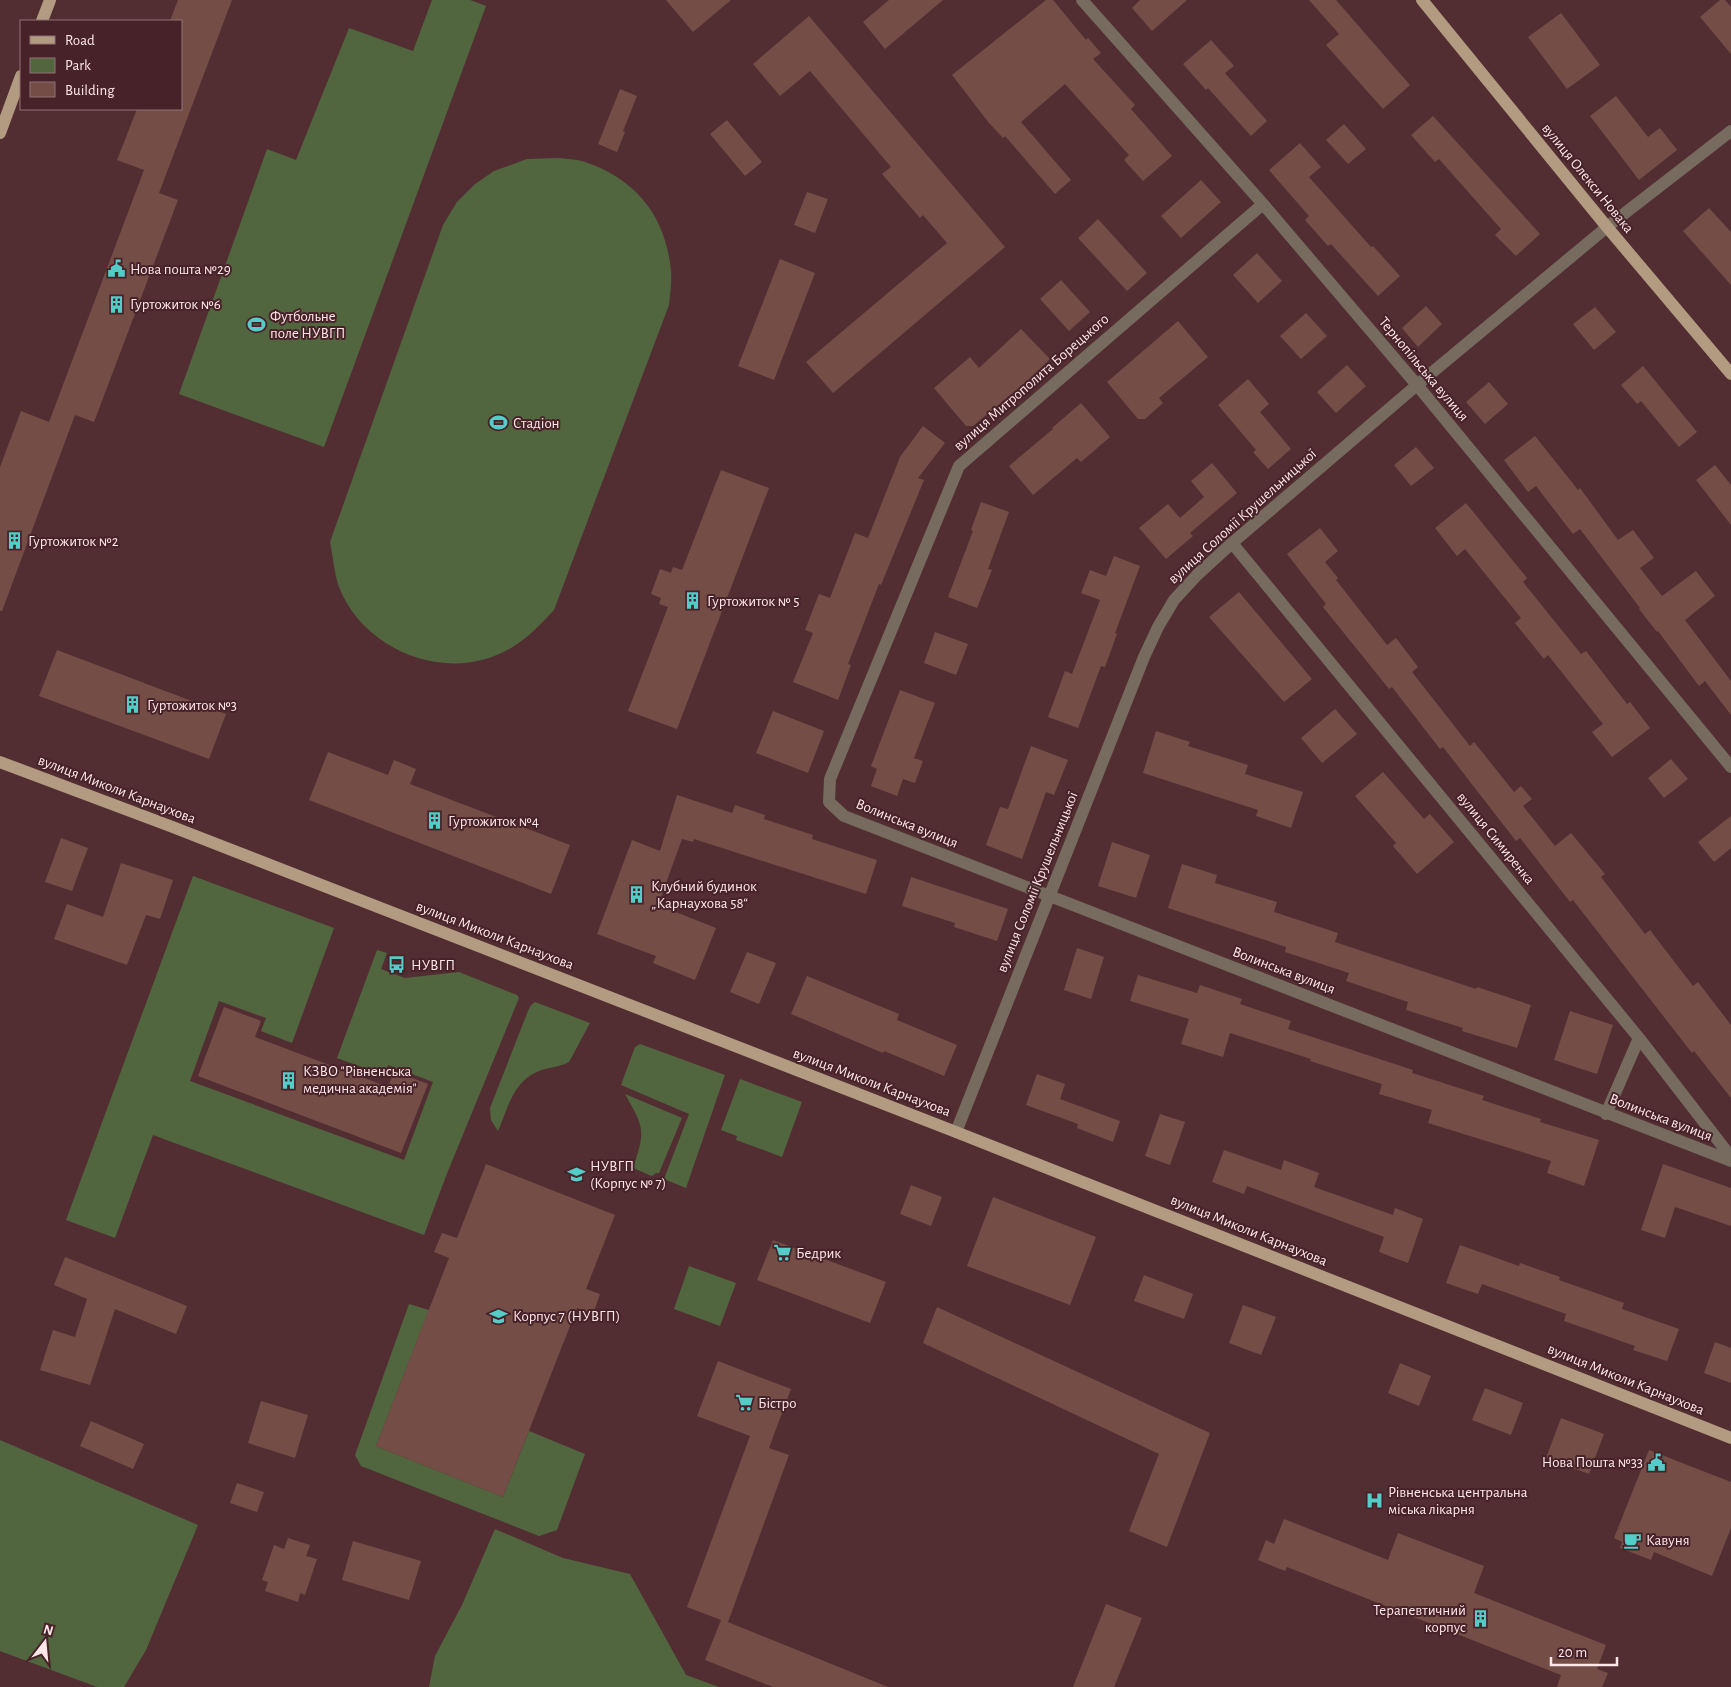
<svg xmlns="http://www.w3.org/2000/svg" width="1731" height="1687" font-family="'Alegreya Sans',sans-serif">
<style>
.green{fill:#51663f}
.building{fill:#744e46}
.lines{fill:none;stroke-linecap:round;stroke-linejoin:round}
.minor{stroke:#766b5e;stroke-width:12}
.major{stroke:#b29b80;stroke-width:12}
.labels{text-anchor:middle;stroke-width:4;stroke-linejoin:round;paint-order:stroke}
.street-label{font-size:15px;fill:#ffe6e8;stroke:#472329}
.poi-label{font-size:15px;fill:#ffe6e8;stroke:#472329;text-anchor:start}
</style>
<rect width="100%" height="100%" fill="#522e33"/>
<path class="green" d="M 432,0 L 470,0 L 486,6 L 324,447 L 179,394 L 267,149 L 296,160 L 349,28 L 413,51 Z
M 558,158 C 567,159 579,159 588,163 C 638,181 666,218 671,271 C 672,282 670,294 669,305 L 554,610 C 541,624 528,638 511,648 C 450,685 364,652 339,587 C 334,573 333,556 330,542 L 443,225 L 457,202 L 475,184 L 494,171 L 527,159 Z
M 193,876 L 334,928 L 292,1043 L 261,1031 L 266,1018 L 219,1001 L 190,1081 L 404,1160 L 433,1082 L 388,1065 L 384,1075 L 337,1058 L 377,950 L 387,953 L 381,969 L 405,978 L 459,972 L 517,995 L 519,998 L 446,1176 L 424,1235 L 153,1135 L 115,1238 L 66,1220 Z
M 535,1002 L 590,1023 L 569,1062 C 560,1067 549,1067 539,1071 C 513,1081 508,1108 498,1131 L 491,1120 L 490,1108 L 528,1011 L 531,1005 Z
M 640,1044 L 725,1075 L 686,1188 L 664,1179 L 689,1114 L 621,1085 L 635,1047 Z
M 740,1079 L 802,1102 L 782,1157 L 736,1140 L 737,1136 L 721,1130 Z
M 625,1094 L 682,1118 L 659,1173 L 656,1173 L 652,1176 L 633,1168 C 646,1130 644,1128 625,1094 Z
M 689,1266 L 736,1283 L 720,1326 L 674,1309 Z
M 409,1304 L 429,1310 L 376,1446 L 503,1497 L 529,1431 L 585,1454 L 557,1530 L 539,1536 L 361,1466 L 355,1455 Z
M 0,1440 L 198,1525 L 146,1650 L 124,1687 L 97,1687 L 0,1651 Z
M 495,1529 L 563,1558 L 630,1574 L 686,1675 L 719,1687 L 429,1687 L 435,1656 L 462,1605 Z"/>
<path class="building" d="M 178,0 L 232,0 L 159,193 L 178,200 L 94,422 L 75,415 L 2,611 L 0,611 L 0,467 L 21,411 L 49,422 L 144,170 L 117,160 L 137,109 L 181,109 L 181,21 L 170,21 Z
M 666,0 L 731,0 L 693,32 Z
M 889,0 L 943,0 L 885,49 L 863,22 Z
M 1046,0 L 1053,0 L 1086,40 L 1088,38 L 1101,53 L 1093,59 L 1135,105 L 1131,109 L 1172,156 L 1143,181 L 1124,160 L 1129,155 L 1065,84 L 1021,122 L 1071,180 L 1055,194 L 1005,136 L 1003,138 L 989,123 L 952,75 Z
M 1140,0 L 1187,0 L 1152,31 L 1132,8 Z
M 1309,0 L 1336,0 L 1410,85 L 1383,109 L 1326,45 L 1339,34 Z
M 1720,0 L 1725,0 L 1731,7 L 1731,54 L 1700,17 Z
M 1561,13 L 1600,65 L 1567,89 L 1528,37 Z
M 809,16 L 1005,247 L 833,393 L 806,362 L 947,243 L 923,215 L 920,218 L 882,174 L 891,167 L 810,71 L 780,96 L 753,64 Z
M 1211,40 L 1234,66 L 1225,73 L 1267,121 L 1251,136 L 1208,88 L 1206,90 L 1183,64 Z
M 620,89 L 637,96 L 623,131 L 625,132 L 617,152 L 598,144 Z
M 1616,96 L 1648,137 L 1660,128 L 1677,150 L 1639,180 L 1590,116 Z
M 1433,116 L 1540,234 L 1516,256 L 1495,235 L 1501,229 L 1439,159 L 1435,162 L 1411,135 Z
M 727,120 L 762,162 L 745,176 L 710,134 Z
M 1344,124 L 1366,149 L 1348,164 L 1326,140 Z
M 1300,143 L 1321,167 L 1309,177 L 1371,247 L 1373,246 L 1400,276 L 1378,296 L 1331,244 L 1328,246 L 1305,220 L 1309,216 L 1269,170 Z
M 1201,180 L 1221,202 L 1181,238 L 1161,216 Z
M 807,192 L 828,199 L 815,233 L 794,225 Z
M 1709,208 L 1731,232 L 1731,285 L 1683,231 Z
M 1098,219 L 1147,273 L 1127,291 L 1078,238 Z
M 1257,253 L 1282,281 L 1258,303 L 1233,275 Z
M 780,259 L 815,273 L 774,380 L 738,366 Z
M 1061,280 L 1090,312 L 1069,331 L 1040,299 Z
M 1426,306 L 1442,324 L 1418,347 L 1402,328 Z
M 1595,307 L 1616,332 L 1594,350 L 1573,324 Z
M 1306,313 L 1327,336 L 1301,359 L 1280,336 Z
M 1178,321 L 1208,357 L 1159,398 L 1163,403 L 1145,419 L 1138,419 L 1107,382 Z
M 1021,329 L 1050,359 L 1026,382 L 973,426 L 966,426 L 934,388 L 970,357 L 979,368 Z
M 1347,365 L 1366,386 L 1336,413 L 1317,392 Z
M 1643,366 L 1697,432 L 1679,447 L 1641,401 L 1637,404 L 1621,385 Z
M 1248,379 L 1269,404 L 1260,412 L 1291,449 L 1268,469 L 1253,452 L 1256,450 L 1218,405 Z
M 1489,382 L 1508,404 L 1485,424 L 1466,402 Z
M 1081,403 L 1110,437 L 1081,462 L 1077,458 L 1033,495 L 1009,466 L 1053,429 L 1052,428 Z
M 923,426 L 945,443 L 918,478 L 924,480 L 881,585 L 879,584 L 848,664 L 851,665 L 838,700 L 793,682 L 813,633 L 805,630 L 819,594 L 830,598 L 855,533 L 868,538 L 900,457 Z
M 1535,436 L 1578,490 L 1580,488 L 1618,540 L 1633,530 L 1654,558 L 1640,568 L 1662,596 L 1696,571 L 1715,596 L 1685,620 L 1731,681 L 1731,715 L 1705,681 L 1699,686 L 1658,631 L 1657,632 L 1639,609 L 1640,608 L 1580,529 L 1573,534 L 1536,486 L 1528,492 L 1504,460 Z
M 1416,447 L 1434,468 L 1411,486 L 1394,465 Z
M 1212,463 L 1237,493 L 1190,533 L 1193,536 L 1166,559 L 1139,528 L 1168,504 L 1180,518 L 1204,497 L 1191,481 Z
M 1715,465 L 1731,485 L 1731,525 L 1696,480 Z
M 721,470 L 769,488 L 677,729 L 628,711 L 668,607 L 659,604 L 661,598 L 651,594 L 660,569 L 671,573 L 673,567 L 682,570 Z
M 981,502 L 1009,512 L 988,569 L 992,570 L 977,608 L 948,597 L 973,531 L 971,530 Z
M 1466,503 L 1527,578 L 1523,582 L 1581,654 L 1586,651 L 1627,704 L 1630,702 L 1650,728 L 1612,757 L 1592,732 L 1603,724 L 1548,655 L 1544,659 L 1515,623 L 1521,618 L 1465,549 L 1457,556 L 1435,528 Z
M 1320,528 L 1338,551 L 1325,562 L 1338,578 L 1336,580 L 1387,645 L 1396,638 L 1418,667 L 1412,672 L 1470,746 L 1474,742 L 1514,792 L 1521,786 L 1532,799 L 1523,806 L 1555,846 L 1571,833 L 1605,874 L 1601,877 L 1645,934 L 1650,930 L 1693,986 L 1698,982 L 1731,1025 L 1731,1098 L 1694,1051 L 1692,1053 L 1573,900 L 1570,902 L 1520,838 L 1516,841 L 1443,747 L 1440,749 L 1392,687 L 1389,689 L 1323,607 L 1326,604 L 1287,554 Z
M 1114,556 L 1140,566 L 1115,633 L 1117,634 L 1105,667 L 1101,666 L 1078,728 L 1048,717 L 1065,671 L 1072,674 L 1100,600 L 1081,593 L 1090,570 L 1106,576 Z
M 1239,592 L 1312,679 L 1284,702 L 1209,617 Z
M 935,632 L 968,644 L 956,675 L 924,663 Z
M 57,650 L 226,714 L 209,759 L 39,696 Z
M 900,690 L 935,703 L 914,758 L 923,761 L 915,783 L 903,779 L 897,796 L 871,786 L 877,769 L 871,766 Z
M 1335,709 L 1357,734 L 1322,763 L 1301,738 Z
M 773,711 L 824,731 L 808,773 L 756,753 Z
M 1156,731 L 1190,742 L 1188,746 L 1248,765 L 1245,774 L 1303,792 L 1291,828 L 1256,816 L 1258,810 L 1143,773 Z
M 1031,746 L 1068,760 L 1054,795 L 1046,792 L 1022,859 L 986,845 L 1000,807 L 1008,809 Z
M 328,752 L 388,775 L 394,760 L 416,769 L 410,784 L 570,845 L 551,894 L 309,800 Z
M 1671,759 L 1688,779 L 1664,798 L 1648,778 Z
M 1383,772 L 1424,819 L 1430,814 L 1454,842 L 1417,874 L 1393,846 L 1396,843 L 1355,796 Z
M 677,795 L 732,813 L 735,805 L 765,815 L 764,819 L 813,835 L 812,839 L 877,860 L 866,894 L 694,839 L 693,842 L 682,839 L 658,905 L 716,928 L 695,980 L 653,963 L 656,956 L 597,934 L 632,840 L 660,851 Z
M 1731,816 L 1731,848 L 1714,862 L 1698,842 Z
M 61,838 L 88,848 L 72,891 L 45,882 Z
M 1112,842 L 1150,855 L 1136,898 L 1098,886 Z
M 121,863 L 173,880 L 160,919 L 146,915 L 127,965 L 54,939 L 67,904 L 103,917 Z
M 1182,864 L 1217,875 L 1215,883 L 1277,902 L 1274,912 L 1338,933 L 1335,942 L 1476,989 L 1477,987 L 1531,1005 L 1517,1048 L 1462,1031 L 1463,1028 L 1406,1010 L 1408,1002 L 1346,981 L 1349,973 L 1285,952 L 1286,947 L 1168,908 Z
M 911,877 L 1008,909 L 997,941 L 954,927 L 955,923 L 902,906 Z
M 1077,948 L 1104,957 L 1091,999 L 1064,990 Z
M 747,952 L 776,963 L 759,1004 L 730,992 Z
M 1138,975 L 1197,993 L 1200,985 L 1242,999 L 1240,1004 L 1291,1021 L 1288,1029 L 1413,1070 L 1412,1073 L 1484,1096 L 1482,1100 L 1541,1119 L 1540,1122 L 1599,1140 L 1584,1186 L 1547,1173 L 1551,1161 L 1428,1123 L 1432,1110 L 1379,1094 L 1382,1084 L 1310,1061 L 1311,1059 L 1230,1033 L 1223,1057 L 1181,1044 L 1189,1019 L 1130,1001 Z
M 807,976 L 899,1014 L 897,1020 L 957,1045 L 944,1076 L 884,1051 L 883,1053 L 791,1014 Z
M 224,1007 L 261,1021 L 255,1037 L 388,1087 L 394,1071 L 428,1084 L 401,1153 L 198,1076 Z
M 1570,1011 L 1613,1025 L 1597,1074 L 1554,1060 Z
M 1037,1074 L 1065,1084 L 1060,1099 L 1120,1121 L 1113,1142 L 1077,1128 L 1078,1124 L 1026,1105 Z
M 1160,1114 L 1185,1122 L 1170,1165 L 1145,1156 Z
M 1224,1150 L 1281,1170 L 1284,1160 L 1319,1173 L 1314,1187 L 1393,1215 L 1395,1208 L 1423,1219 L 1408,1263 L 1379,1252 L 1384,1237 L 1247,1186 L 1244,1194 L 1212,1182 Z
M 486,1164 L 615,1215 L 586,1289 L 600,1294 L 593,1314 L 577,1308 L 503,1497 L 376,1446 L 449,1258 L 434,1252 L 442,1233 L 457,1238 Z
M 1663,1164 L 1731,1188 L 1731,1226 L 1675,1207 L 1665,1238 L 1641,1230 Z
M 911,1185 L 942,1197 L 931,1226 L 900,1214 Z
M 993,1197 L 1096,1237 L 1070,1305 L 967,1266 Z
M 773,1240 L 886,1282 L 870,1323 L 757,1280 Z
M 1460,1245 L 1519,1266 L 1520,1263 L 1560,1277 L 1559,1280 L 1624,1303 L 1622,1309 L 1679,1329 L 1667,1361 L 1633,1350 L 1635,1346 L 1564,1321 L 1566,1314 L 1482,1284 L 1478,1294 L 1446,1283 Z
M 65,1257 L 187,1306 L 176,1334 L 115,1309 L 90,1385 L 40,1370 L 53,1330 L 75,1337 L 87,1299 L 54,1285 Z
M 1144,1275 L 1193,1294 L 1184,1319 L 1134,1301 Z
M 1243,1305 L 1276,1317 L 1261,1355 L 1229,1343 Z
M 937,1307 L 1210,1433 L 1167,1547 L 1129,1531 L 1159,1454 L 923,1343 Z
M 1715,1342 L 1731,1348 L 1731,1383 L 1704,1373 Z
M 718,1361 L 791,1389 L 769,1448 L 789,1455 L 728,1622 L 888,1687 L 773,1687 L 705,1660 L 721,1620 L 687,1607 L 750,1436 L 697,1416 Z
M 1400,1363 L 1431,1376 L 1419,1406 L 1388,1393 Z
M 1485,1388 L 1523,1403 L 1511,1435 L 1472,1420 Z
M 261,1401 L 308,1415 L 295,1458 L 248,1443 Z
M 1561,1418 L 1604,1434 L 1589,1474 L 1546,1458 Z
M 91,1421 L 144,1444 L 133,1469 L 80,1446 Z
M 1649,1450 L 1731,1482 L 1731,1528 L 1712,1576 L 1654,1552 L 1651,1560 L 1620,1548 L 1622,1542 L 1614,1538 Z
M 237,1483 L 264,1492 L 257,1512 L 230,1503 Z
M 1284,1519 L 1388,1560 L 1398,1533 L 1484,1566 L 1474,1593 L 1606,1645 L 1597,1669 L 1608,1673 L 1602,1687 L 1557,1687 L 1561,1675 L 1287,1567 L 1285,1571 L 1258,1560 L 1266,1540 L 1274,1544 Z
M 288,1538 L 310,1545 L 306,1556 L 317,1559 L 305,1595 L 300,1593 L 298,1602 L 265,1591 L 268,1582 L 262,1580 L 274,1545 L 284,1549 Z
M 353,1541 L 421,1561 L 409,1600 L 342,1580 Z
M 1106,1604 L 1142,1618 L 1114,1687 L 1073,1687 Z"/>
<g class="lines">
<path class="minor" d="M 1082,0 L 1263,204 L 1417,385 L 1731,767
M 1263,204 L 959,466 L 830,779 L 829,802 L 844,816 L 1731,1161
M 1232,543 L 1639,1038 L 1731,1157
M 1606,1114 L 1639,1038
M 956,1132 L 1144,657 L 1158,627 L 1174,600 L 1197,575 L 1232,543 L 1417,385 L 1607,227 L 1731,131"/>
<path class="major" d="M 1422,0 L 1607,227 L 1731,374
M 42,21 L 50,0
M 0,133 L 21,76
M 0,762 L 170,826 L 956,1132 L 1731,1438"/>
</g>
<defs>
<symbol id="civic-bare" viewBox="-9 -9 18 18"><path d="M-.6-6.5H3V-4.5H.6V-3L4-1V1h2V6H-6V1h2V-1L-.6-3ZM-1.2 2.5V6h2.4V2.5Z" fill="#54cdc8" stroke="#472329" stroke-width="2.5" paint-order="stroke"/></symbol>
<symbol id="building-bare" viewBox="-9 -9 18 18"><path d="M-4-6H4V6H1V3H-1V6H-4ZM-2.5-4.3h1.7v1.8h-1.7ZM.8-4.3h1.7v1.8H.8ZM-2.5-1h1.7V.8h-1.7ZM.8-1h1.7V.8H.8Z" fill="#54cdc8" stroke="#472329" stroke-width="2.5" paint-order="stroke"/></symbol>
<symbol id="stadium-bare" viewBox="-9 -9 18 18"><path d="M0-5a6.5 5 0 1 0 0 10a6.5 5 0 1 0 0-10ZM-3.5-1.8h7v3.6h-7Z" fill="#54cdc8" stroke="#472329" stroke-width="2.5" paint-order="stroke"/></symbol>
<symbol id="bus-bare" viewBox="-9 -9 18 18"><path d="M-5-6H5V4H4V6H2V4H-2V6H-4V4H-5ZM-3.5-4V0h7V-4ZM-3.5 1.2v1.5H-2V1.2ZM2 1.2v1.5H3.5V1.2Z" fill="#54cdc8" stroke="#472329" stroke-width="2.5" paint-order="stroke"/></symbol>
<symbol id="university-bare" viewBox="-9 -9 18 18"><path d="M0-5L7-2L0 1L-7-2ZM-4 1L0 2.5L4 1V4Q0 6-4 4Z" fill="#54cdc8" stroke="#472329" stroke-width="2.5" paint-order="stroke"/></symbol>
<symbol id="supermarket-bare" viewBox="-9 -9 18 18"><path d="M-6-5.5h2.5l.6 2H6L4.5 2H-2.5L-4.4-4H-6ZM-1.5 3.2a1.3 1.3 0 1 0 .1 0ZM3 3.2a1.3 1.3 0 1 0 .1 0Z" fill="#54cdc8" stroke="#472329" stroke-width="2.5" paint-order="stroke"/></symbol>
<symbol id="hospital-bare" viewBox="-9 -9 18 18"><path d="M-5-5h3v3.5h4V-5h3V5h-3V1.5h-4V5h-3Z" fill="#54cdc8" stroke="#472329" stroke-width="2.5" paint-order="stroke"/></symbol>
<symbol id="cafe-bare" viewBox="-9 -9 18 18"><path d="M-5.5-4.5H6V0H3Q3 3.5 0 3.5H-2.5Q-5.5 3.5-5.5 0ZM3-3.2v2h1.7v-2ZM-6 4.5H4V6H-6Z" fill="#54cdc8" stroke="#472329" stroke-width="2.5" paint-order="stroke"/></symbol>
</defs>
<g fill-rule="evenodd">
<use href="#civic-bare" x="104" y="256" width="25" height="25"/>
<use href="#building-bare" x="104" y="292" width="25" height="25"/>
<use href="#stadium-bare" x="244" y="312" width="25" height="25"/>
<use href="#stadium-bare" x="486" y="410" width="25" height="25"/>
<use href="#building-bare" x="2" y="528" width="25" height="25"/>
<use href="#building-bare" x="680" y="588" width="25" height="25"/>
<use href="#building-bare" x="120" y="692" width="25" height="25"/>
<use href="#building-bare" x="422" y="808" width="25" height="25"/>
<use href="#building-bare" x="624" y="882" width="25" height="25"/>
<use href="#bus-bare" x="384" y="952" width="25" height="25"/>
<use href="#building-bare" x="276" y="1068" width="25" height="25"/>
<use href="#university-bare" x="564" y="1162" width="25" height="25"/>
<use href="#supermarket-bare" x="770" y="1240" width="25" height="25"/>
<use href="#university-bare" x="486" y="1304" width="25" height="25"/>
<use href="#supermarket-bare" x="732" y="1390" width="25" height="25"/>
<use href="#civic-bare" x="1644" y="1450" width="25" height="25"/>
<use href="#hospital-bare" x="1362" y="1488" width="25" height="25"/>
<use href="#cafe-bare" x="1620" y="1528" width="25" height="25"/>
<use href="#building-bare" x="1468" y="1606" width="25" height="25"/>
</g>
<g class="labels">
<g class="street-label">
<text transform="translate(1588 178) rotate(51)" y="5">вулиця Олекси Новака</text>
<text transform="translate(1424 369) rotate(50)" y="5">Тернопільська вулиця</text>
<text transform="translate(1031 382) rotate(-41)" y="5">вулиця Митрополита Борецького</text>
<text transform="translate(1242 516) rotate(-42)" y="5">вулиця Соломії Крушельницької</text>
<text transform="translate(117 789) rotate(21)" y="5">вулиця Миколи Карнаухова</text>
<text transform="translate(907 823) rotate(22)" y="5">Волинська вулиця</text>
<text transform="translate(1496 838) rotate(51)" y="5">вулиця Симиренка</text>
<text transform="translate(1037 882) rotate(-68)" y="5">вулиця Соломії Крушельницької</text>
<text transform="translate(495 935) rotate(21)" y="5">вулиця Миколи Карнаухова</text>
<text transform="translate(1284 970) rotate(21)" y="5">Волинська вулиця</text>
<text transform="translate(872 1082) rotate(21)" y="5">вулиця Миколи Карнаухова</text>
<text transform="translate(1661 1117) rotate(21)" y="5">Волинська вулиця</text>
<text transform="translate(1249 1230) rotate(22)" y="5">вулиця Миколи Карнаухова</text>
<text transform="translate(1626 1379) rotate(22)" y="5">вулиця Миколи Карнаухова</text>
</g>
<g class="poi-label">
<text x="130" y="274">Нова пошта №29</text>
<text x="130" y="309">Гуртожиток №6</text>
<text x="270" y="321">Футбольне<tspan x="270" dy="17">поле НУВГП</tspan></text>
<text x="513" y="428">Стадіон</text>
<text x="28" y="546">Гуртожиток №2</text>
<text x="707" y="606">Гуртожиток № 5</text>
<text x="147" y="710">Гуртожиток №3</text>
<text x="448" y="826">Гуртожиток №4</text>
<text x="651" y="891">Клубний будинок<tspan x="651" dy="17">„Карнаухова 58“</tspan></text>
<text x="411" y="970">НУВГП</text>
<text x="303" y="1076">КЗВО "Рівненська<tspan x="303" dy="17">медична академія"</tspan></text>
<text x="590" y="1171">НУВГП<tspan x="590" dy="17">(Корпус № 7)</tspan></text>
<text x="796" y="1258">Бедрик</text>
<text x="513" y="1321">Корпус 7 (НУВГП)</text>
<text x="758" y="1408">Бістро</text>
<text x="1643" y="1467" text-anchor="end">Нова Пошта №33</text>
<text x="1388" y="1497">Рівненська центральна<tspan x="1388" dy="17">міська лікарня</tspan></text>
<text x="1646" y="1545">Кавуня</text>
<text x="1466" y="1615" text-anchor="end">Терапевтичний<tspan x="1466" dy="17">корпус</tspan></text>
</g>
</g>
<rect x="20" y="20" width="162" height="90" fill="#472329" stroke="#917175"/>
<rect x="30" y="36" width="25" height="8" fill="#b29b80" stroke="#917175"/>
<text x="65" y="45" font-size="15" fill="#ffe6e8">Road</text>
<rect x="30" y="58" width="25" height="15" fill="#51663f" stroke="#917175"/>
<text x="65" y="70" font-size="15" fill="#ffe6e8">Park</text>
<rect x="30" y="82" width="25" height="15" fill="#744e46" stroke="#917175"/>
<text x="65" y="95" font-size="15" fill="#ffe6e8">Building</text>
<g transform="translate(45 1642) rotate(16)" stroke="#472329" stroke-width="4" paint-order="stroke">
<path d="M0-4L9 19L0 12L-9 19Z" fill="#ffe6e8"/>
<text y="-8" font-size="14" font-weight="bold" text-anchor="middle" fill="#ffe6e8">N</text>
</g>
<path d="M1551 1657v8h66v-8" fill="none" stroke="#ffe6e8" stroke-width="2.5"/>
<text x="1558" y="1657" font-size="15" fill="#ffe6e8" stroke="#472329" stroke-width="4" paint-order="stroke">20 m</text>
</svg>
